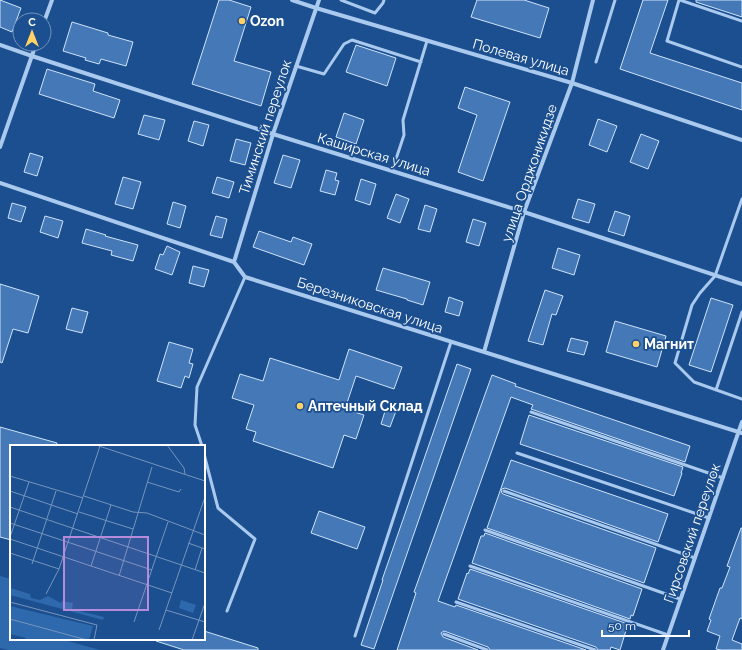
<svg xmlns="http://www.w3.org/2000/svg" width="742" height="650" font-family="Raleway,sans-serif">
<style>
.green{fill:#2e69ad}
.building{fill:#4478b7;stroke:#cfe3fa}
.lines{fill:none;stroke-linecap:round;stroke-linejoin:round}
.service{stroke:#a9c9ee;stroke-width:3}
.minor{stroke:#a9c9ee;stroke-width:4}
.poi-dot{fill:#ffd166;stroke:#1b4f8f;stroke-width:1.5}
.labels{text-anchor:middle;stroke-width:3.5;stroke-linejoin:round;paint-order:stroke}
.poi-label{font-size:14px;font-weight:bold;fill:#fff;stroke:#1b4f8f;text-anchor:start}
.street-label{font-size:14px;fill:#fff;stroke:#1b4f8f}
.inset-road{fill:none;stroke:#7695bc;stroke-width:1}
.view{fill:#b68bdc;fill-opacity:0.15;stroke:#b68bdc;stroke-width:2}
.inset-edge{fill:none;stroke:#fff;stroke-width:2}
</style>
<rect width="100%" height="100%" fill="#1b4f8f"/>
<path class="green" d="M 0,576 L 11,579 L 11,639 L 64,639 L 64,640 L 100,650 L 8,650 L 0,648 Z"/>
<path class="building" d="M 0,0 L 21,8 L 12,32 L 0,27 Z
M 219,0 L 229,0 L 251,7 L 234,61 L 271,72 L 261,106 L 192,84 Z
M 477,0 L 524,0 L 549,8 L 540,38 L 471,17 Z
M 643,0 L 668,0 L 650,53 L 742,83 L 742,110 L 620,69 Z
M 696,0 L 742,0 L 742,17 L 696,2 Z
M 72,22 L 108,33 L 108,35 L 133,42 L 126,66 L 101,59 L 99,64 L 85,60 L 86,58 L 63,51 Z
M 356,45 L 396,58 L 387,86 L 346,72 Z
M 47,69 L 95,84 L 93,91 L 120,100 L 114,118 L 39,94 Z
M 465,87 L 510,102 L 483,181 L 458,172 L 477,115 L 458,108 Z
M 344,113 L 364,120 L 356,144 L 336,137 Z
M 144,115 L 165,120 L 159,140 L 138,134 Z
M 598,119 L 617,126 L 607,152 L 589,145 Z
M 194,121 L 209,125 L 203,146 L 188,141 Z
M 641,134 L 659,141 L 648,169 L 630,162 Z
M 236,139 L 251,143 L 245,165 L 230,161 Z
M 30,153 L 43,157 L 37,176 L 24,172 Z
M 283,155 L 300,160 L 291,188 L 274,183 Z
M 326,170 L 337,173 L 335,180 L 339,181 L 335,195 L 320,191 Z
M 123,177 L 141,182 L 133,209 L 115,204 Z
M 217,177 L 234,182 L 229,198 L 212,193 Z
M 361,179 L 376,184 L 370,205 L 355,200 Z
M 396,194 L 409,199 L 400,223 L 387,218 Z
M 578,199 L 595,204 L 589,223 L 572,218 Z
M 173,202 L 186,206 L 180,228 L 167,224 Z
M 12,203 L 26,207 L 21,222 L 8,218 Z
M 425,205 L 437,209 L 430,232 L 418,229 Z
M 615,211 L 630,216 L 624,236 L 608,231 Z
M 45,216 L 63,221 L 58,238 L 40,232 Z
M 216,216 L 227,219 L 222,238 L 210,235 Z
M 473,219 L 486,223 L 479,246 L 466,242 Z
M 86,229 L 106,235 L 105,236 L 138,245 L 133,261 L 111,255 L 112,251 L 82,243 Z
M 259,231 L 291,242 L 293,237 L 312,244 L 304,265 L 253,247 Z
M 167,246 L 180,252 L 172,275 L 155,269 L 160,254 L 163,255 Z
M 558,248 L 580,255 L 574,275 L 552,268 Z
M 193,266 L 209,270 L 204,287 L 189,283 Z
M 383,268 L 430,282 L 423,305 L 407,300 L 407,299 L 376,290 Z
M 0,284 L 39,296 L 28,333 L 13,329 L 2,363 L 0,362 Z
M 545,290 L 563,296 L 556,315 L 552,314 L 543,345 L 528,341 Z
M 449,297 L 463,302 L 459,316 L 445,312 Z
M 711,298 L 733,305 L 711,372 L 689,365 Z
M 72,308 L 88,312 L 82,333 L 66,329 Z
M 615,321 L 666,336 L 657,367 L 606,352 Z
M 571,338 L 588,342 L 584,355 L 567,351 Z
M 169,342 L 193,349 L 189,363 L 193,364 L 189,378 L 185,376 L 181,388 L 157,381 Z
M 349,349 L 402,367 L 394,389 L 356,376 L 345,409 L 364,415 L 356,439 L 344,435 L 333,468 L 253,441 L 256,432 L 246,429 L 254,405 L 232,398 L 240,374 L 263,381 L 270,358 L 339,380 Z
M 457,364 L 471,369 L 374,649 L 361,645 L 383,580 L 382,580 Z
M 492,375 L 516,384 L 515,386 L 690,446 L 685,462 L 531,409 L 533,405 L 511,397 L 438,601 L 455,607 L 456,605 L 586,650 L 490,650 L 488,647 L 444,631 L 441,633 L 443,637 L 478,650 L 397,650 L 416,593 L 414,592 Z
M 386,408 L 396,411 L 390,427 L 381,424 Z
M 529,415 L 683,467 L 681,473 L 682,473 L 674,496 L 520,444 Z
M 0,427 L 57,443 L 56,446 L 11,446 L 11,540 L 0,537 Z
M 511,460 L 668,514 L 658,542 L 505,488 L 502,489 L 501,490 L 502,493 L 503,494 L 656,548 L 644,583 L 487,528 Z
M 319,511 L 365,527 L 357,549 L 311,533 Z
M 741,528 L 742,528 L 742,619 L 740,618 L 732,640 L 742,644 L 742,650 L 721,650 L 716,649 L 720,636 L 707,631 L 711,620 L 709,619 L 720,588 L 722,588 L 730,567 L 727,566 Z
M 485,533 L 642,589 L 633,616 L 631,615 L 630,619 L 472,563 L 481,536 L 484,536 Z
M 470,569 L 628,624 L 620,650 L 611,647 L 610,650 L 598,650 L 596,647 L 458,599 L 467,573 L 468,574 Z
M 204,631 L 258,648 L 258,650 L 184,650 L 156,641 L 156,639 L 204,639 Z"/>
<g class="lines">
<path class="service" d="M 341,0 L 375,13 L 383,3 L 384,0
M 679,0 L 667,41 L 742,67
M 680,0 L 742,21
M 596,62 L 615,0
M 296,66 L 324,74 L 344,44 L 352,40 L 421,62
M 392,171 L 404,135 L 403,120 L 427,41
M 742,199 L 715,276 L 700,293 L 692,305 L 675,363 L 694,382 L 742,399
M 716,390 L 742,312
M 531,412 L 723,478
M 202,446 L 195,425 L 197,387 L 245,277
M 517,453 L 709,518
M 204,454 L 218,508 L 255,539 L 227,611
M 504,491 L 695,558
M 485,530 L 680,599
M 470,566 L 668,635
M 456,602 L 595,650
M 444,634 L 487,650
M 355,636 L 451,342"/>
<path class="minor" d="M 292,0 L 316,8 L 572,83 L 742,140
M 44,22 L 52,0
M 0,45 L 32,56 L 273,134 L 524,212 L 742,284
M 0,147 L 36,44
M 0,183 L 234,262 L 245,277 L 742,433
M 234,262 L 273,134 L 319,0
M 484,352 L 524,212 L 572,83 L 593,0
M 663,650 L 742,422"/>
</g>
<g class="poi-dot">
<circle cx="242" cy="21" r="4"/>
<circle cx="636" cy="344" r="4"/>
<circle cx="300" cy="406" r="4"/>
</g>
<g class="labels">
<g class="poi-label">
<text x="250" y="26">Ozon</text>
<text x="644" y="349">Магнит</text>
<text x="308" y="411">Аптечный Склад</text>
</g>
<g class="street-label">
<text transform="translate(521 57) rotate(16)" y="5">Полевая улица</text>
<text transform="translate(265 127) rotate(-72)" y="5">Тиминский переулок</text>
<text transform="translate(374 154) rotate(17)" y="5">Каширская улица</text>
<text transform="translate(529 173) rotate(-71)" y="5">улица Орджоникидзе</text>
<text transform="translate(370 305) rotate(18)" y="5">Березниковская улица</text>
<text transform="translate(692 533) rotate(-71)" y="5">Гирсовский переулок</text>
</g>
</g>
<g transform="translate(10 445)">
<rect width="195" height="195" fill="#1b4f8f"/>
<path d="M 0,143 L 20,149 L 21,153 L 30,155 L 38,151 L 51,158 L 52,156 L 63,158 L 62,164 L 94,172 L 93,175 L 0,150 ZM 171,155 L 186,160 L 183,168 L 169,163 ZM 0,161 L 83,181 L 79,195 L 14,195 L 16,193 L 0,189 Z" fill="#2e69ad"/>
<path class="inset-road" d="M 86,0 L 195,36M 157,0 L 174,23 L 175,29M 0,31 L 73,53M 137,37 L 169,47 L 171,44M 0,46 L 68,69M 74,51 L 123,67 L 137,68 L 195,90M 0,62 L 195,128M 69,67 L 123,84M 0,78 L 142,125M 0,92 L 19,37M 0,94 L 162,148M 178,98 L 195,104M 0,108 L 49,124M 22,119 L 46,46M 81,121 L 101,60M 185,125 L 192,103M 109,131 L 142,22M 36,149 L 49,124 L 90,1M 0,157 L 87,180 L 84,195M 156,165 L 195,177M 0,174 L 77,195M 124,177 L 158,77M 149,185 L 195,52M 182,195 L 195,158"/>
<path class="view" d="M 54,92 L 138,92 L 138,165 L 54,165 Z"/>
<rect width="195" height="195" class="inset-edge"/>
</g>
<g transform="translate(32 32)"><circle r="19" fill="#1b4f8f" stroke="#7695bc"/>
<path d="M0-3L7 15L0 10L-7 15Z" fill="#ffd166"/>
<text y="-6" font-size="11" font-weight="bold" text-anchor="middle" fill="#ffffff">С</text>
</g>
<path d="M602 630v6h87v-6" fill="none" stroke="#ffffff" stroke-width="2"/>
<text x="608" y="630" font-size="12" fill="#ffffff" stroke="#1b4f8f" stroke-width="3" paint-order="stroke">50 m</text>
</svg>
